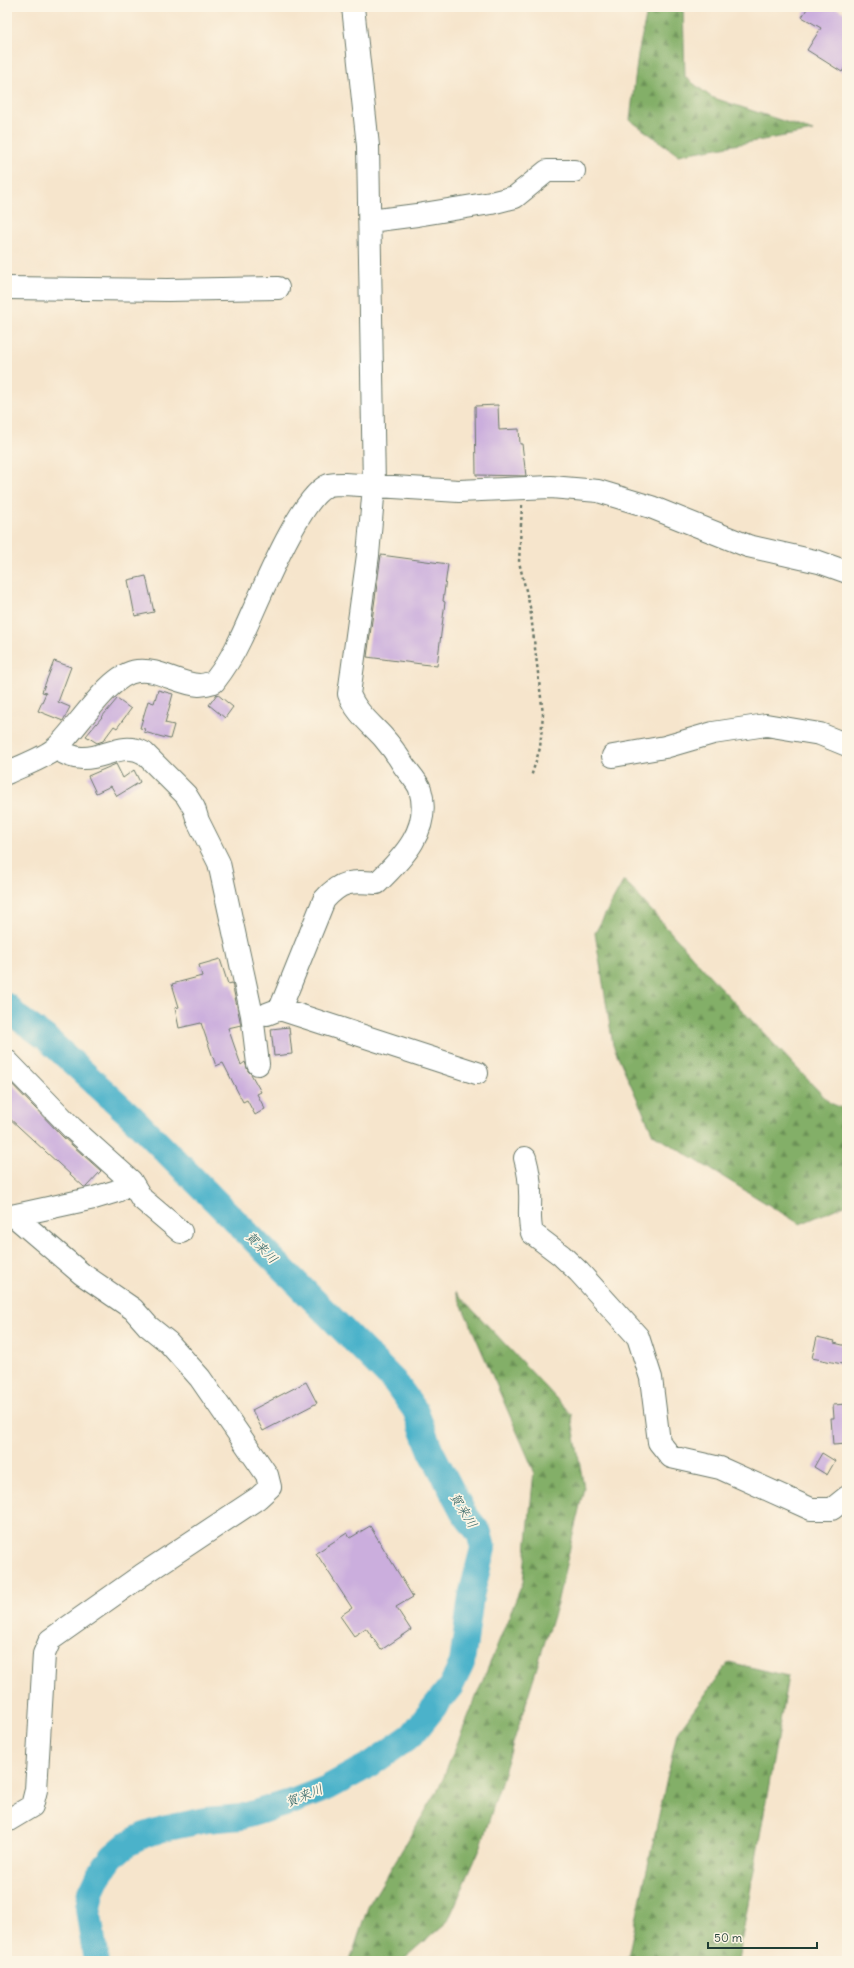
<svg xmlns="http://www.w3.org/2000/svg" width="854" height="1968" font-family="Delius,'Klee One',sans-serif">
<style>
.forest{fill:url(#forest-firs);stroke:#51764e}
.lines{fill:none;stroke-linecap:round;stroke-linejoin:round}
.river{stroke:#4bb2ca;stroke-width:26}
.building{fill:#cbaedd}
.minor-casing{stroke:#6a7869;stroke-width:24}
.path{stroke:#6a7869;stroke-width:2.5;stroke-dasharray:3 3;stroke-linecap:butt}
.minor{stroke:#fff;stroke-width:22}
.labels{text-anchor:middle;stroke-width:3.5;stroke-linejoin:round;paint-order:stroke}
.water-label{font-size:13px;font-style:italic;fill:#2c6061;stroke:#fcf5e5}
</style>
<defs>
<pattern id="forest-firs" width="22" height="20" patternUnits="userSpaceOnUse"><rect width="22" height="20" fill="#83af67"/><path d="M5 1l3.5 6h-7zM16 11l3.5 6h-7z" fill="#6b9056"/></pattern>
</defs>
<rect width="100%" height="100%" fill="#fcf5e5"/>
<filter id="ink" filterUnits="userSpaceOnUse"><feTurbulence type="fractalNoise" baseFrequency=".025" numOctaves="2"/><feDisplacementMap in="SourceGraphic" scale="8" xChannelSelector="R" yChannelSelector="G"/><feConvolveMatrix kernelMatrix="1 2 1 2 8 2 1 2 1" color-interpolation-filters="sRGB"/></filter>
<filter id="wash" filterUnits="userSpaceOnUse"><feTurbulence type="fractalNoise" baseFrequency=".012" numOctaves="4" result="noise"/><feDisplacementMap in="SourceGraphic" scale="16" xChannelSelector="R" yChannelSelector="G"/><feGaussianBlur stdDeviation="0.9" result="paint"/><feColorMatrix in="noise" values="0 0 0 0 0 0 0 0 0 0 0 0 0 0 0 0 0 1.4 0 .05"/><feComposite in="paint" operator="in"/></filter>
<g filter="url(#wash)">
<rect width="100%" height="100%" fill="#f6e5cc"/>
<path class="forest" d="M 648,7 L 683,7 L 685,77 L 711,97 L 813,131 L 678,155 L 630,120 L 638,54 Z
M 624,880 L 717,984 L 830,1103 L 847,1110 L 847,1204 L 800,1224 L 653,1134 L 613,1045 L 595,933 Z
M 456,1292 L 571,1414 L 584,1488 L 557,1603 L 481,1846 L 448,1921 L 402,1961 L 350,1961 L 368,1907 L 439,1788 L 523,1582 L 534,1471 Z
M 729,1662 L 788,1676 L 738,1961 L 627,1961 L 677,1733 Z"/>
<g class="lines">
<path class="river" d="M 7,1006 L 17,1017 L 45,1037 L 131,1116 L 395,1382 L 415,1410 L 431,1451 L 463,1512 L 479,1533 L 483,1548 L 471,1596 L 462,1663 L 451,1686 L 412,1735 L 371,1764 L 327,1788 L 294,1801 L 241,1817 L 206,1820 L 163,1829 L 145,1835 L 127,1844 L 113,1856 L 99,1875 L 91,1892 L 88,1908 L 96,1961"/>
</g>
<g id="blocks">
<path class="building" d="M 808,7 L 834,7 L 847,14 L 847,64 L 842,72 L 807,50 L 821,28 L 802,17 Z
M 498,405 L 499,430 L 519,429 L 520,444 L 522,444 L 526,476 L 476,475 L 475,406 Z
M 381,555 L 448,564 L 443,601 L 445,602 L 437,666 L 367,657 Z
M 146,576 L 154,612 L 135,616 L 128,580 Z
M 54,661 L 71,667 L 58,702 L 70,707 L 63,721 L 38,711 L 46,693 L 42,692 Z
M 158,690 L 173,694 L 165,723 L 174,725 L 170,739 L 144,732 L 145,729 L 140,728 L 148,701 L 154,703 Z
M 217,694 L 233,707 L 225,718 L 209,705 Z
M 117,699 L 131,709 L 117,728 L 114,726 L 103,741 L 97,743 L 86,736 Z
M 116,764 L 123,778 L 134,770 L 140,782 L 117,796 L 111,786 L 96,793 L 88,776 Z
M 220,959 L 228,984 L 232,983 L 241,1025 L 228,1028 L 241,1065 L 245,1062 L 248,1071 L 251,1074 L 261,1092 L 257,1094 L 265,1109 L 255,1115 L 247,1100 L 243,1102 L 223,1063 L 216,1066 L 201,1023 L 179,1028 L 175,1008 L 179,1007 L 172,984 L 202,976 L 199,965 Z
M 289,1027 L 292,1054 L 274,1056 L 271,1029 Z
M 7,1079 L 63,1137 L 101,1171 L 86,1187 L 84,1187 L 7,1116 Z
M 817,1337 L 835,1341 L 834,1343 L 847,1346 L 847,1365 L 812,1358 Z
M 306,1382 L 317,1403 L 263,1431 L 252,1410 Z
M 847,1404 L 847,1444 L 833,1445 L 831,1418 L 834,1418 L 833,1405 Z
M 822,1453 L 835,1461 L 827,1475 L 814,1467 Z
M 370,1526 L 413,1597 L 396,1607 L 411,1630 L 381,1650 L 366,1628 L 354,1636 L 340,1616 L 352,1608 L 316,1553 L 347,1533 L 350,1538 Z"/>
</g>
</g>
<g filter="url(#ink)">
<use href="#blocks" fill-opacity="0" stroke="#6a7869" stroke-width="1"/>
<g class="lines">
<defs>
<path id="minor" d="M 370,221 L 417,215 L 491,203 L 515,197 L 547,171 L 574,171
M 7,288 L 168,290 L 278,288
M 56,749 C 64,753 72,758 82,758 C 105,759 122,741 144,753 L 186,795 L 194,808 L 198,821 L 219,863 L 252,1015 L 258,1064
M 613,756 L 665,747 L 713,733 L 766,725 L 820,734 L 847,745
M 7,773 C 21,766 45,758 56,748 C 77,729 109,674 137,671 C 158,668 178,684 199,685 C 204,685 210,683 214,682 C 224,669 233,655 240,640 C 255,610 299,495 329,485 C 333,484 339,484 344,484 L 459,491 L 551,487 L 598,491 L 651,507 L 748,546 L 819,562 L 847,572
M 280,1009 L 324,900 C 341,880 352,881 377,883 C 403,858 432,829 420,789 C 417,781 409,773 404,766 C 398,756 391,746 383,737 C 371,724 355,711 349,694 L 368,555 L 374,486 L 368,146 L 353,7
M 267,1014 L 280,1009 L 477,1073
M 7,1061 L 72,1128 L 131,1181 L 142,1199 L 181,1232
M 525,1158 C 528,1169 530,1180 530,1192 C 531,1207 528,1218 532,1233 L 561,1255 L 579,1272 L 638,1337 L 651,1378 L 659,1442 L 671,1457 L 720,1468 L 811,1509 L 832,1509 L 847,1497
M 7,1217 L 94,1198 L 117,1191 L 131,1181
M 7,1821 L 32,1806 L 36,1790 L 44,1654 L 50,1640 L 142,1575 L 258,1498 L 270,1487 L 267,1475 L 200,1378 L 168,1342 L 148,1326 L 133,1309 L 82,1274 L 14,1216"/>
</defs>
<use href="#minor" class="minor-casing"/>
<path class="path" d="M 522,505 L 519,562 L 530,607 L 543,714 L 540,748 L 531,777"/>
<use href="#minor" class="minor"/>
</g>
</g>
<g class="labels">
<g class="water-label">
<text transform="translate(262 1247) rotate(45)" y="5">賀来川</text>
<text transform="translate(464 1510) rotate(58)" y="5">賀来川</text>
<text transform="translate(304 1795) rotate(-22)" y="5">賀来川</text>
</g>
</g>
<rect width="854" height="1968" fill="none" stroke="#fcf5e5" stroke-width="24"/>
<path d="M708 1942v6h109v-6" fill="none" stroke="#1f3d34" stroke-width="2"/>
<text x="714" y="1942" font-size="12" fill="#1f3d34" stroke="#fcf5e5" stroke-width="3" paint-order="stroke">50 m</text>
</svg>
